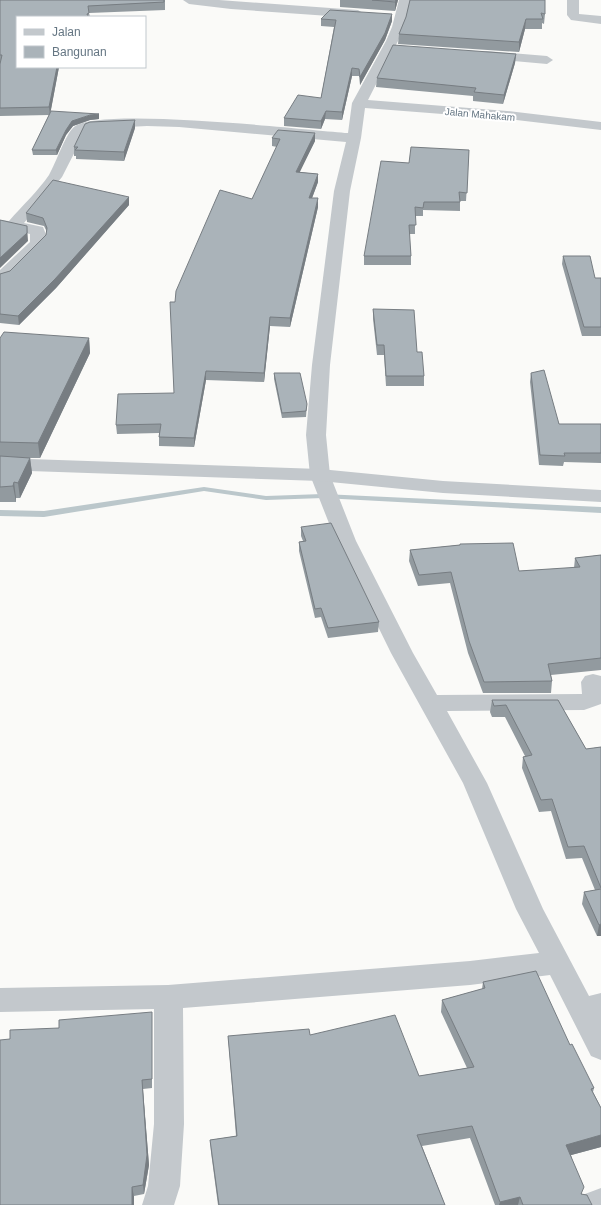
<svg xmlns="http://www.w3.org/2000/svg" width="601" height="1205" font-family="Arial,sans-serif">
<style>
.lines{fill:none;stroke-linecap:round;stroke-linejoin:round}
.stream{fill:#bbc7cb;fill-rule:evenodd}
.minor{fill:#c3c8cc;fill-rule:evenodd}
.tertiary{fill:#c3c8cc;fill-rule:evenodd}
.wall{fill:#929a9f}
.shaded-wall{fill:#777d82}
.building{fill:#aab3b9;stroke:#777d82}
.labels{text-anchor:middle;stroke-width:4;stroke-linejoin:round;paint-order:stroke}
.far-street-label{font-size:10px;fill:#657683;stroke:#fff}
</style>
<rect width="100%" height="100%" fill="#fafaf8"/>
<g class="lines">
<path class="stream" d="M 204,487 L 266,496 L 323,494 L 601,507 L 601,513 L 323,498 L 266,500 L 204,491 L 44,517 L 0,516 L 0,510 L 44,511 Z"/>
<path class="minor" d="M 183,0 L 219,0 L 358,10 L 364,14 L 358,18 L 231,9 L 189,4 Z
M 399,0 L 411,0 L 404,27 L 398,41 L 368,100 L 507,111 L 601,122 L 601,130 L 507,119 L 365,108 L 361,138 L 350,191 L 330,365 L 326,435 L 330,475 L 356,541 L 413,653 L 437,695 L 582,694 L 581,682 L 585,676 L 593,674 L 601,676 L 601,704 L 584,710 L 447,711 L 487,783 L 543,909 L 589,996 L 601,993 L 601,1060 L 591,1056 L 550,975 L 470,985 L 183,1008 L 184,1124 L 180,1186 L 174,1205 L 142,1205 L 148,1186 L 154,1124 L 154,1009 L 0,1012 L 0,988 L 168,985 L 470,961 L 539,953 L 516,909 L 463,783 L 391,653 L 336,541 L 310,475 L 306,435 L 312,365 L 334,191 L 346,142 L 179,127 L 147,126 L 90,129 L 85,132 L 62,177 L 24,223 L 43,227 L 47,237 L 46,243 L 10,279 L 0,282 L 0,270 L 30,242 L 30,234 L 0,228 L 0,220 L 9,221 C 22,206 38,191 49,175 C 56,163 65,135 74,127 C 98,106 306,130 348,133 L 352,103 L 386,41 L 392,27 Z
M 567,0 L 579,0 L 579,14 L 601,16 L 601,24 L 571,20 L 567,15 Z
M 487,51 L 547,56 L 553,60 L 547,64 L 482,58 L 481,55 L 482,52 Z
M 601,1188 L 601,1205 L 580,1205 L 585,1194 Z"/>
<path class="tertiary" d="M 0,458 L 320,469 L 443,481 L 601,490 L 601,502 L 443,493 L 320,481 L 0,470 Z"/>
</g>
<path class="wall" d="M 0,0 L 165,0 L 165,10 L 89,13 L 90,17 L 17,17 L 17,67 L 59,67 L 50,114 L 99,119 L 90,120 L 73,126 L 66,135 L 57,155 L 33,155 L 32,150 L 49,115 L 0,116 Z
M 340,0 L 398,0 L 395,11 L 340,7 Z
M 410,0 L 545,14 L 544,24 L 542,23 L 542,29 L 525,29 L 519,52 L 398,44 L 399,34 L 406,17 Z
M 321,19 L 392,21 L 385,40 L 360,85 L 359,76 L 352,76 L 342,120 L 325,119 L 321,129 L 284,126 L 284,118 L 321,98 L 334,27 L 321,26 Z
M 516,54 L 515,63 L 503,104 L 473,101 L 473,96 L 376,87 L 377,78 Z
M 135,128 L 124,161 L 76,159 L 76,156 L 74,156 L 74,147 Z
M 272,138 L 315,141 L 299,172 L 318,174 L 318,182 L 312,198 L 318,207 L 290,327 L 270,326 L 264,382 L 206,380 L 194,447 L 159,446 L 159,433 L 117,434 L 116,425 L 174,393 L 252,199 L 277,147 L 272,146 Z
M 469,150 L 466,201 L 460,201 L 460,211 L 423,210 L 423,216 L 415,216 L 415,234 L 409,234 L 411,256 L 411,265 L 364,265 L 364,256 L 409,163 Z
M 129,205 L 56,288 L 19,325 L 0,323 L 0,274 L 10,271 L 46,235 L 47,232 L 44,226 L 27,222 L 26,213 Z
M 563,256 L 595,278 L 601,278 L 601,336 L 582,336 L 562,264 Z
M 373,309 L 417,352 L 424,376 L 424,386 L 386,386 L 384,355 L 377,355 L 373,319 Z
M 0,338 L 89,338 L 90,353 L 40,458 L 30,458 L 32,473 L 20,498 L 16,498 L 16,502 L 0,502 Z
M 274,373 L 307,404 L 306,417 L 282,418 L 274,379 Z
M 531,373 L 559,424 L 601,424 L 601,463 L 564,462 L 563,466 L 539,465 L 530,382 Z
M 301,527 L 379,622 L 378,632 L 328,638 L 321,617 L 315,618 L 299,551 L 299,542 L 303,541 L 301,536 Z
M 460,544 L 519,571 L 574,568 L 575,558 L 601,555 L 601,670 L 551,675 L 552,681 L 551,693 L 483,693 L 468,653 L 450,583 L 418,586 L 409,561 L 410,550 L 460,545 Z
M 492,700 L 558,700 L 586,749 L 601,747 L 601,936 L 597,936 L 582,904 L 584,892 L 595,890 L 582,858 L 566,859 L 551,811 L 539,812 L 522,768 L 523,757 L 525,756 L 505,717 L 492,717 L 490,712 Z
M 483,982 L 570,1045 L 594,1088 L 593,1092 L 601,1108 L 601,1147 L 571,1155 L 582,1194 L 592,1205 L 495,1205 L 470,1138 L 422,1146 L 445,1205 L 218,1205 L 211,1152 L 210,1140 L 236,1136 L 228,1036 L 310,1035 L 419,1076 L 467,1068 L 441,1012 L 442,1000 L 482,989 Z
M 152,1021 L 152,1088 L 143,1089 L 149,1165 L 144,1194 L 134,1196 L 10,1039 L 59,1028 Z"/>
<path class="shaded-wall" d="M 396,0 L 398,0 L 395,11 L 395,2 Z
M 392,14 L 392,21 L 385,40 L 360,85 L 360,77 Z
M 526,19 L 525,29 L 519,52 L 519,42 Z
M 516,54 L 515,63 L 503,104 L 504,95 Z
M 57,67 L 59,67 L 50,115 L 49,107 Z
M 352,68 L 352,76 L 342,120 L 342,112 Z
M 326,111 L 325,119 L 321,129 L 321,121 Z
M 99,114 L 99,119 L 90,120 L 73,126 L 66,135 L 57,155 L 56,150 L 66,130 L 72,121 L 90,115 Z
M 135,120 L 135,128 L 124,161 L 124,152 Z
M 315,133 L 315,141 L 296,180 L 296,172 Z
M 318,174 L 318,182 L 309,206 L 309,198 Z
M 129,197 L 129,205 L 56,288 L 19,325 L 18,316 Z
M 318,198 L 318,207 L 290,327 L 290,318 Z
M 27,226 L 28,241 L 0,268 L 0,258 Z
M 270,317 L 270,326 L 264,382 L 264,373 Z
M 89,338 L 90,353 L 40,458 L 38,443 Z
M 206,371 L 206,380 L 194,447 L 194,438 Z
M 30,458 L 32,473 L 20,498 L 18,483 Z
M 14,482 L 16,498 L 16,502 L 13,486 Z
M 601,924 L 601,936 L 597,936 L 599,925 Z
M 142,1080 L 149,1165 L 144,1194 L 143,1185 Z
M 601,1135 L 601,1147 L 564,1157 L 566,1145 Z
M 132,1187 L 134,1196 L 134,1205 L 132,1205 Z
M 520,1197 L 518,1205 L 499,1205 L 500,1202 Z"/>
<path class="building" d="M 0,0 L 164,0 L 164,2 L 88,6 L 89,13 L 87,14 L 88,17 L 17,17 L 17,67 L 57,67 L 49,107 L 0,108 L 0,64 L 2,55 L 0,55 Z
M 372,0 L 396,0 L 395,2 Z
M 410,0 L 545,0 L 545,14 L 541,13 L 543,19 L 526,19 L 519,42 L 399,34 L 406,17 Z
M 330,10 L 392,14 L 385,33 L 360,77 L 359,69 L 352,68 L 342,112 L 326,111 L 321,121 L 284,118 L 298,95 L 321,98 L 336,20 L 321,19 Z
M 393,45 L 516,54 L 504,95 L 474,92 L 476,88 L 377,78 Z
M 51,111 L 99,114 L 90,115 L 72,121 L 66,130 L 56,150 L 32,150 Z
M 135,120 L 124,152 L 75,150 L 78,147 L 74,147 L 85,124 L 90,122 Z
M 278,130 L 315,133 L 296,172 L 318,174 L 309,198 L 318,198 L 290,318 L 270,317 L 264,373 L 206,371 L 194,438 L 159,437 L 161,424 L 116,425 L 118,394 L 174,393 L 170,302 L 175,302 L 176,291 L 220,190 L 252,199 L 280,139 L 272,138 Z
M 411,147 L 469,150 L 467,193 L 459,192 L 460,202 L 424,202 L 423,208 L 415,207 L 416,225 L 409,225 L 411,256 L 364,256 L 381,161 L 409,163 Z
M 53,180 L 129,197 L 55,279 L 18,316 L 0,314 L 0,274 L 10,271 L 46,235 L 47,228 L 43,218 L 26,213 Z
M 0,220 L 27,226 L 27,233 L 0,258 Z
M 563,256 L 590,256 L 595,278 L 601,278 L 601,327 L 584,327 Z
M 373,309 L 414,310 L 417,352 L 422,352 L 424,376 L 386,376 L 384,345 L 377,345 Z
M 4,332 L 89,338 L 38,443 L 0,442 L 0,338 Z
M 544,370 L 559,424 L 601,424 L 601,453 L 564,453 L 565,456 L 540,455 L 531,373 Z
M 274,373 L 300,373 L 307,404 L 306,411 L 282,413 Z
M 0,456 L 30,458 L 18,483 L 14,482 L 13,486 L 0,487 Z
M 331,523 L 379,622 L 328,628 L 321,608 L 315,609 L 299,542 L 306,541 L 301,527 Z
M 513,543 L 519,571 L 580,567 L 575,558 L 601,555 L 601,658 L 548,664 L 552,681 L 484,682 L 469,641 L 451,572 L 419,575 L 410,550 L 460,545 L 460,544 Z
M 492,700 L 558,700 L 586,749 L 601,747 L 601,888 L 584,846 L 568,847 L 552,799 L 541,800 L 523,757 L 532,755 L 506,705 L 494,706 Z
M 601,889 L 601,924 L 599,925 L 584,892 Z
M 536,971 L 570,1045 L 572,1044 L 594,1088 L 591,1089 L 601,1108 L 601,1135 L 566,1145 L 584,1187 L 581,1194 L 587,1195 L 592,1205 L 523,1205 L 520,1197 L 500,1202 L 472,1126 L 417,1135 L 445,1205 L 219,1205 L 210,1140 L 237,1136 L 228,1036 L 309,1029 L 310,1035 L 395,1015 L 419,1076 L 474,1067 L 442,1000 L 485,988 L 483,982 Z
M 152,1012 L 152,1079 L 142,1080 L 147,1155 L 143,1185 L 132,1187 L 132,1205 L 0,1205 L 0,1040 L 10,1039 L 10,1030 L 59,1028 L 59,1020 Z"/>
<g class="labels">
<g class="far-street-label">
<text transform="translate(480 114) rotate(5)" y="4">Jalan Mahakam</text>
</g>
</g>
<rect x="16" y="16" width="130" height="52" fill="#ffffff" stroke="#c1c8cd"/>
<rect x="24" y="29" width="20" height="6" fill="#c3c8cc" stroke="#c1c8cd"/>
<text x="52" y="36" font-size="12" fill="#657683">Jalan</text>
<rect x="24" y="46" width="20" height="12" fill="#aab3b9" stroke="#c1c8cd"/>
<text x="52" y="56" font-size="12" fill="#657683">Bangunan</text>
</svg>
